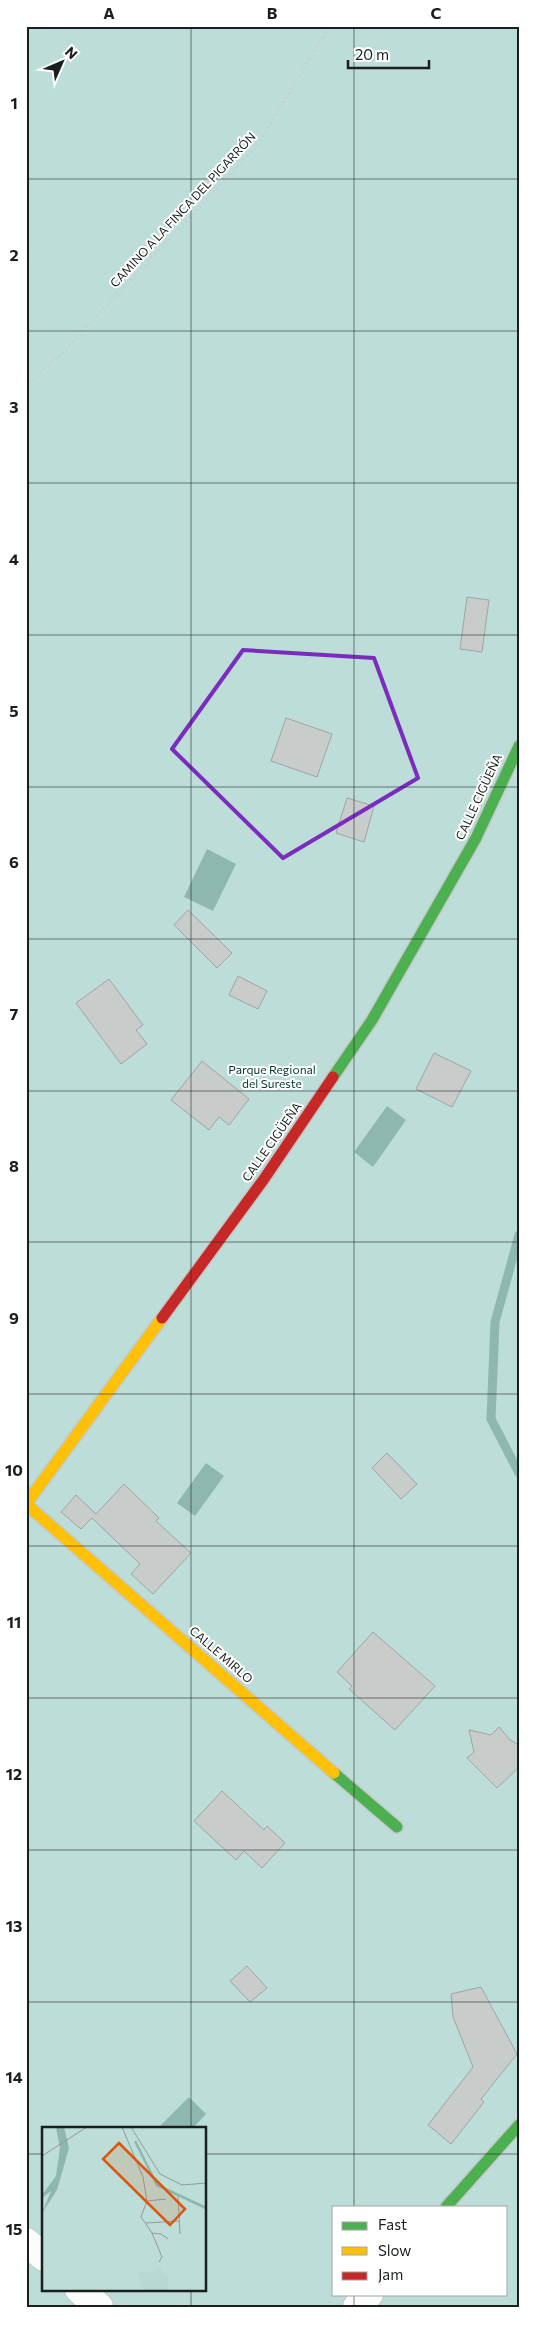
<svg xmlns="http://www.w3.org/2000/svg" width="545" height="2333" font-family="Commissioner,sans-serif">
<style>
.green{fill:#bcddd8;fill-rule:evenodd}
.water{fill:#8eb7b0}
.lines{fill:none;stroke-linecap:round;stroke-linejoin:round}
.stream{stroke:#8eb7b0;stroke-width:9}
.building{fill:#c8cdcc;stroke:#a0a4a4}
.street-casing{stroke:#c3c8c7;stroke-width:30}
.fast-casing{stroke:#c3c8c7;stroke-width:14}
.slow-casing{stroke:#c3c8c7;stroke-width:14}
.jam-casing{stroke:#c3c8c7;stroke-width:14}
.path{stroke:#c8caca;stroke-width:3;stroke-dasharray:1 4;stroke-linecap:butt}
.street{stroke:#fbfcfc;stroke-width:28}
.fast{stroke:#4caf50;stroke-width:11}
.slow{stroke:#ffc107;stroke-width:11}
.jam{stroke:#c62828;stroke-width:11}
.marked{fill:none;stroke:#7b2cbf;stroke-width:4;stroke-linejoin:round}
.grid{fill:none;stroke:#1a1e1d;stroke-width:1;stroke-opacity:0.55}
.labels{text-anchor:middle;stroke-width:4;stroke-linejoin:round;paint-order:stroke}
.street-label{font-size:12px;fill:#1a1e1d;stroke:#fff}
.park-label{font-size:12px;fill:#013732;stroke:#fff}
.inset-river{fill:none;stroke:#8eb7b0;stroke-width:2.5}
.inset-road{fill:none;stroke:#949a99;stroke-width:1}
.view{fill:#de560d;fill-opacity:0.15;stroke:#de560d;stroke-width:2.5}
.inset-edge{fill:none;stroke:#1a1e1d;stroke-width:2.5}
.neatline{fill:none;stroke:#1a1e1d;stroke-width:2}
.grid-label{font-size:16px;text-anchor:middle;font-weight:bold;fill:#1a1e1d}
</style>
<rect width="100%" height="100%" fill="#e6eceb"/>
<path class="green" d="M 26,26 L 519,26 L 519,2307 L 26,2307 ZM 44,2128 L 205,2128 L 205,2289 L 44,2289 ZM 334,2207 L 506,2207 L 506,2294 L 334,2294 Z"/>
<path class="water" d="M 207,849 L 236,864 L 213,911 L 184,897 Z
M 387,1106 L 406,1120 L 373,1167 L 354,1152 Z
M 206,1463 L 224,1476 L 195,1516 L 177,1503 Z
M 189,2097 L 206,2114 L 193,2128 L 158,2128 Z"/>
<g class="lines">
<path class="stream" d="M 519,1235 L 495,1322 L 491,1419 L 519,1473"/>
</g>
<path class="building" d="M 467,597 L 489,600 L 482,652 L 460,649 Z
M 286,718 L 332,734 L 317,777 L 271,761 Z
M 347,798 L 374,806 L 364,842 L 336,833 Z
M 188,910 L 232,953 L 217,968 L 174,925 Z
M 238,976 L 267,991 L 258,1009 L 229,995 Z
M 109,979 L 143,1025 L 136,1030 L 147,1044 L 121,1064 L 76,1003 Z
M 434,1053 L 471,1071 L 452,1107 L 416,1089 Z
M 202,1061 L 249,1099 L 229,1125 L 219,1117 L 209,1130 L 171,1100 Z
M 387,1453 L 417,1484 L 401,1499 L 372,1468 Z
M 124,1484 L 159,1518 L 156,1521 L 191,1553 L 153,1594 L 131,1574 L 140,1564 L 92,1518 L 81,1529 L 61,1512 L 76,1495 L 96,1514 Z
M 373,1632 L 435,1686 L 395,1730 L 349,1689 L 352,1686 L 337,1672 Z
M 499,1727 L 510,1740 L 519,1745 L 519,1767 L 497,1788 L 467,1758 L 474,1752 L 469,1730 L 491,1735 Z
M 222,1791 L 264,1830 L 267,1826 L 285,1843 L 262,1868 L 244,1851 L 236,1860 L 194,1821 Z
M 247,1966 L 267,1988 L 250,2002 L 230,1981 Z
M 481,1987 L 517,2054 L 481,2099 L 484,2102 L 451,2144 L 428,2125 L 473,2067 L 453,2017 L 451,1994 Z"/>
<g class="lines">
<defs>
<path id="street" d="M 26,2242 L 44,2257
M 79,2289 L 99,2307
M 357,2307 L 369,2294"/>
<path id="fast" d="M 333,1077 L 372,1020 L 476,838 L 519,746
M 334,1773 L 397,1827
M 446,2207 L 519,2125"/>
<path id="slow" d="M 26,1504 L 162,1318
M 26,1504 L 334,1773"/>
<path id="jam" d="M 162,1318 L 264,1179 L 333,1077"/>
</defs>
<use href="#street" class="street-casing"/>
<use href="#fast" class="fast-casing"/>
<use href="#slow" class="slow-casing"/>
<use href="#jam" class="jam-casing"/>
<path class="path" d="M 26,387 L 67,348 L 257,146 L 329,26"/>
<use href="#street" class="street"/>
<use href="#fast" class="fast"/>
<use href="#slow" class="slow"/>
<use href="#jam" class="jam"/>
</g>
<path class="marked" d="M 243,650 L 374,658 L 418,778 L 283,858 L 172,749 Z"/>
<path class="grid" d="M 191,26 L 191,2128M 354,26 L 354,2207M 26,179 L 519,179M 26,331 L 519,331M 26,483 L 519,483M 26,635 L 519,635M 26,787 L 519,787M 26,939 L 519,939M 26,1091 L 519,1091M 26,1242 L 519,1242M 26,1394 L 519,1394M 26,1546 L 519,1546M 26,1698 L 519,1698M 26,1850 L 519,1850M 26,2002 L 519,2002M 26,2154 L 44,2154M 205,2154 L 519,2154M 191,2289 L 191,2307M 354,2294 L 354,2307"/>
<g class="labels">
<g class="street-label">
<text transform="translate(183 210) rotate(-47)" y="4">CAMINO A LA FINCA DEL PIGARRÓN</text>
<text transform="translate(479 797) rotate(-65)" y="4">CALLE CIGÜEÑA</text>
<text transform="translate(272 1142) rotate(-55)" y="4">CALLE CIGÜEÑA</text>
<text transform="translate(221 1655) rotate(41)" y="4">CALLE MIRLO</text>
</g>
<g class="park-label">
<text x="272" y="1074">Parque Regional<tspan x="272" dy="14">del Sureste</tspan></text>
</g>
</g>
<g transform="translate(42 2127)">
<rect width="164" height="164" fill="#e6eceb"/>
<path d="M 0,0 L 164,0 L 164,164 L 0,164 Z" fill="#bcddd8"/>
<path d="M 117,140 L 126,151 L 126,164 L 102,164 L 95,144 L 111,146 Z" fill="#b7d8d3"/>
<path d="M 14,0 L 22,0 L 27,21 L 15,63 L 0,86 L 9,64 L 0,71 L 0,68 L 14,49 L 18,21 Z" fill="#8eb7b0"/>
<path class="inset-river" d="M 93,14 L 115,58 L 164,81"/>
<path class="inset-road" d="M 80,0 L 101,50 L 105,74 L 99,90 L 110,106 L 119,107 L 126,112M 89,0 L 118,47 L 140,58 L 164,56M 0,29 L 45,0M 136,69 L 138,107M 105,74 L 124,72M 104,96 L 137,94M 110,106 L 120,130 L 117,135"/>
<path class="view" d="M 77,16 L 143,82 L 128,98 L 61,32 Z"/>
<rect width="164" height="164" class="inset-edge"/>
</g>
<rect width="545" height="2333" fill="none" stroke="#ffffff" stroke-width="55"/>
<rect x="332" y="2206" width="175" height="90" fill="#ffffff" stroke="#a3a5a5"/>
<rect x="342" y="2222" width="25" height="8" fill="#4caf50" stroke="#a3a5a5"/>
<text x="378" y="2230" font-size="15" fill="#1a1e1d">Fast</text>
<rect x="342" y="2247" width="25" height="8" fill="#ffc107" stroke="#a3a5a5"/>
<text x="378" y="2256" font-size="15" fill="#1a1e1d">Slow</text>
<rect x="342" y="2272" width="25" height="8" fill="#c62828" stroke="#a3a5a5"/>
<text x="378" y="2280" font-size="15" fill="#1a1e1d">Jam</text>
<g transform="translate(62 62) rotate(45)" stroke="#ffffff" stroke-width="4" paint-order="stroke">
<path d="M0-4L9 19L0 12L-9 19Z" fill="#1a1e1d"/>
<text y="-8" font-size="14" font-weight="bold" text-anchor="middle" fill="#1a1e1d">N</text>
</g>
<path d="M348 60v8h81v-8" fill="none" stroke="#1a1e1d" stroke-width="2.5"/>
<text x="355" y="60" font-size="15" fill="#1a1e1d" stroke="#ffffff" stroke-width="4" paint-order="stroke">20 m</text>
<rect x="28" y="28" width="490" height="2278" class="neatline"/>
<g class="grid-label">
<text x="109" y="19">A</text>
<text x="272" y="19">B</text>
<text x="436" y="19">C</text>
<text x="14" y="109">1</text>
<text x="14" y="261">2</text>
<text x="14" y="413">3</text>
<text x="14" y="565">4</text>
<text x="14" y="717">5</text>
<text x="14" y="868">6</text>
<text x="14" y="1020">7</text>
<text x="14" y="1172">8</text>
<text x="14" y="1324">9</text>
<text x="14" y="1476">10</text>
<text x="14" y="1628">11</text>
<text x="14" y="1780">12</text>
<text x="14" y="1932">13</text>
<text x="14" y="2083">14</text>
<text x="14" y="2235">15</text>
</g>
</svg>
